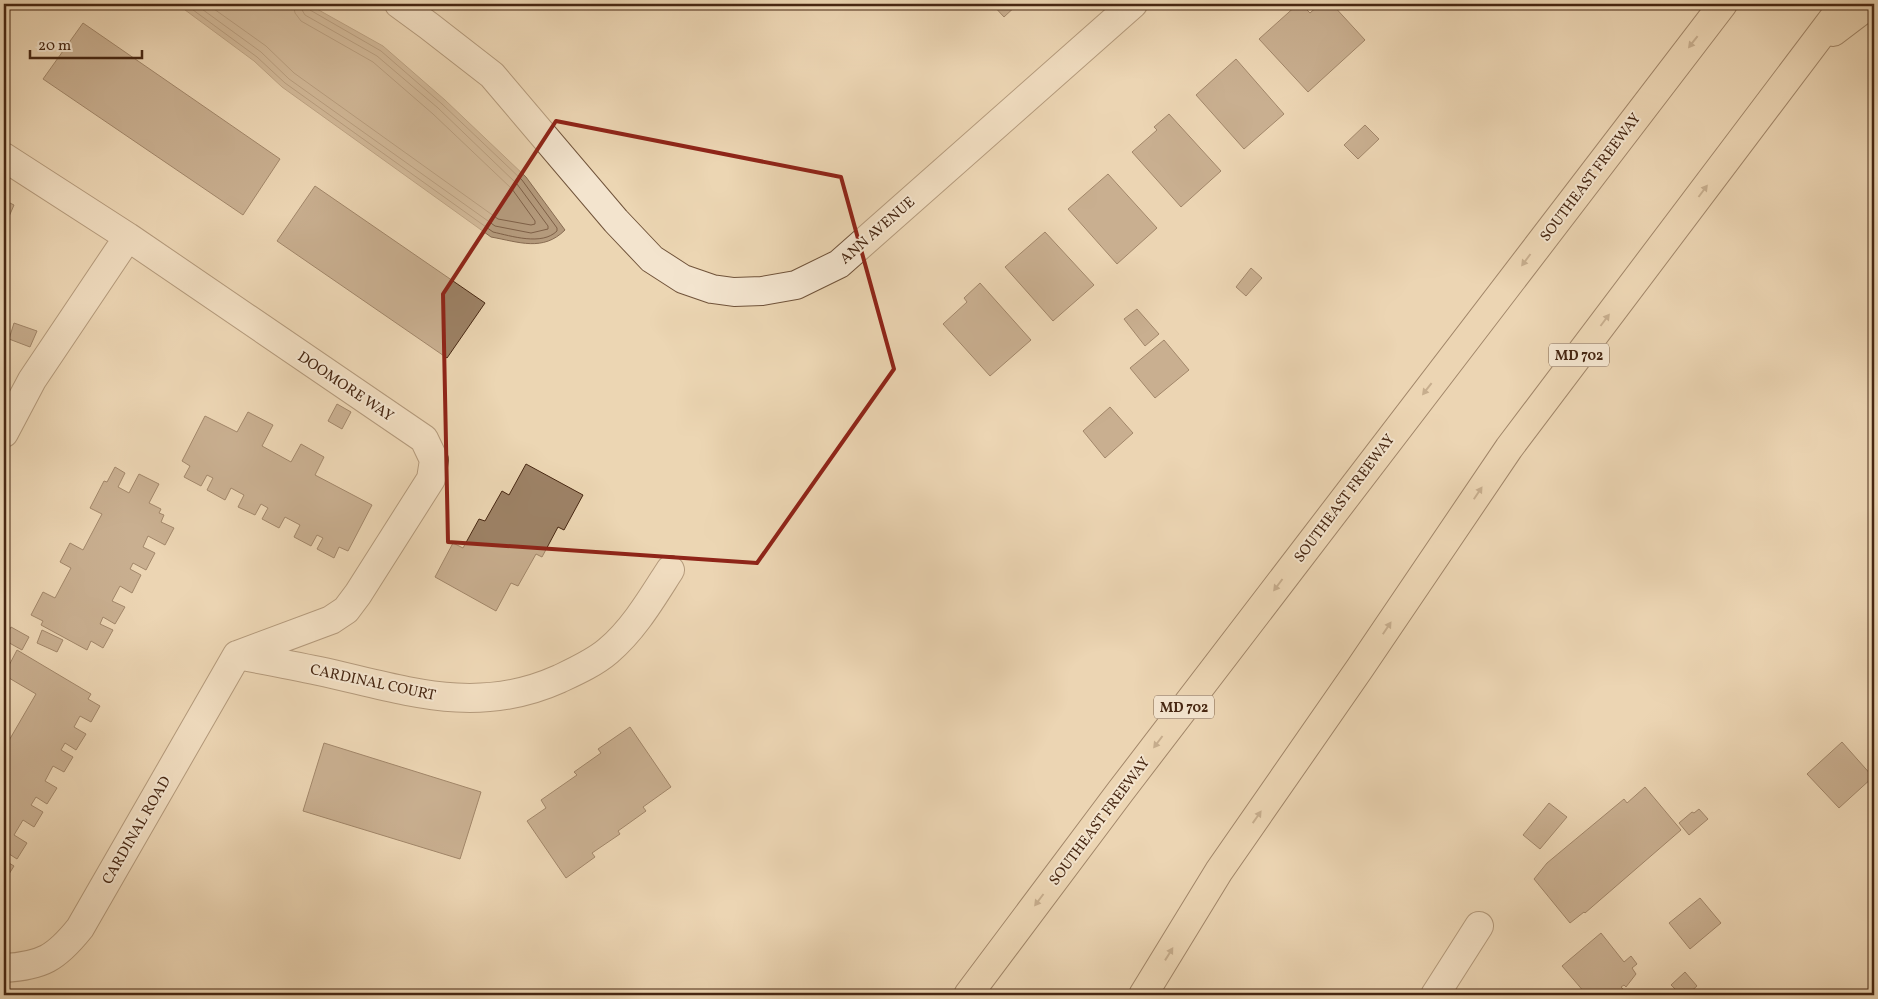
<svg xmlns="http://www.w3.org/2000/svg" width="1878" height="999" font-family="Vollkorn,serif">
<style>
.water{fill:#b49a7c;stroke:#886c52}
.lines{fill:none;stroke-linecap:round;stroke-linejoin:round}
.shore{stroke:#7e6047;stroke-width:1}
.building{fill:#9d8266;stroke:#472712}
.minor-casing{stroke:#70533a;stroke-width:30}
.highway-casing{stroke:#472712;stroke-width:30}
.minor{stroke:#f3e4ce;stroke-width:28}
.highway{stroke:#ecd6b3;stroke-width:28}
.oneway{fill:#9a7e62}
.marked{fill:none;stroke:#8f2418;stroke-width:4;stroke-linejoin:round}
.labels{text-anchor:middle;stroke-width:4;stroke-linejoin:round;paint-order:stroke}
.shield{fill:#f3e4ce;stroke:#7b604a;stroke-width:1}
.shield-label{font-size:14px;font-weight:bold;fill:#472712}
.street-label{font-size:15px;fill:#472712;stroke:#f3e4ce}
</style>
<rect width="100%" height="100%" fill="#ecd6b3"/>
<filter id="stains"><feTurbulence type="fractalNoise" baseFrequency=".004" numOctaves="4"/><feColorMatrix values="0 0 0 0 .2 0 0 0 0 .09 0 0 0 0 .02 0 0 0 .5 -.17"/></filter>
<radialGradient id="worn" r=".72"><stop offset=".6" stop-color="#630" stop-opacity="0"/><stop offset="1" stop-color="#630" stop-opacity=".3"/></radialGradient>
<path class="water" d="M 177,4 L 308,4 L 383,46 L 445,100 L 526,177 L 565,230 C 543,252 519,242 491,237 L 282,87 L 254,61 Z"/>
<g class="lines">
<path class="shore" d="M 185,4 L 257,57 L 285,83 L 493,232 C 511,236 542,246 557,231 L 557,228 L 522,180 L 442,104 L 381,51 L 310,10 L 307,4
M 195,4 L 261,52 L 289,79 L 495,226 L 531,233 L 548,229 L 548,226 L 517,184 L 438,108 L 377,56 L 305,15 L 302,10 L 301,4
M 207,4 L 266,46 L 294,73 L 498,219 L 531,225 L 535,224 L 535,221 L 512,189 L 433,114 L 373,62 L 301,21 L 295,13 L 293,4"/>
</g>
<path class="building" d="M 992,4 L 1018,4 L 1004,17 Z
M 1298,4 L 1301,4 L 1310,13 L 1320,4 L 1332,4 L 1365,40 L 1308,92 L 1259,39 Z
M 83,23 L 280,159 L 243,215 L 43,79 Z
M 1236,59 L 1284,114 L 1244,149 L 1196,95 Z
M 1169,114 L 1221,171 L 1181,207 L 1132,152 L 1157,130 L 1154,127 Z
M 1365,125 L 1379,139 L 1358,159 L 1344,145 Z
M 1108,174 L 1157,228 L 1117,264 L 1068,209 Z
M 315,186 L 485,303 L 447,358 L 277,241 Z
M 4,200 L 14,205 L 4,228 Z
M 1045,232 L 1094,285 L 1053,321 L 1005,267 Z
M 1251,268 L 1262,278 L 1246,296 L 1236,287 Z
M 980,283 L 1031,340 L 990,376 L 943,324 L 967,302 L 964,298 Z
M 1137,309 L 1159,334 L 1145,346 L 1124,319 Z
M 14,323 L 37,331 L 30,347 L 9,339 Z
M 1164,340 L 1189,370 L 1155,398 L 1130,368 Z
M 337,404 L 351,412 L 342,429 L 328,421 Z
M 1110,407 L 1133,433 L 1105,458 L 1083,431 Z
M 248,412 L 273,425 L 262,446 L 291,462 L 301,444 L 324,457 L 315,475 L 372,505 L 348,551 L 339,547 L 334,558 L 317,549 L 323,538 L 317,535 L 311,546 L 294,537 L 300,525 L 285,517 L 279,528 L 262,519 L 268,508 L 261,504 L 255,515 L 238,507 L 244,495 L 231,488 L 225,500 L 207,490 L 213,478 L 207,475 L 201,486 L 184,477 L 190,466 L 182,461 L 205,416 L 237,432 Z
M 526,464 L 583,495 L 564,530 L 558,527 L 542,557 L 536,554 L 518,586 L 511,583 L 496,611 L 435,577 L 453,543 L 463,548 L 479,519 L 485,521 L 502,491 L 509,495 Z
M 115,467 L 125,473 L 118,487 L 129,493 L 139,474 L 159,484 L 149,503 L 161,509 L 159,513 L 164,515 L 161,522 L 174,528 L 165,545 L 148,536 L 143,547 L 155,553 L 146,570 L 133,563 L 130,569 L 141,575 L 132,593 L 120,586 L 112,601 L 125,607 L 115,624 L 103,617 L 100,624 L 113,630 L 103,648 L 91,641 L 87,650 L 41,625 L 43,621 L 31,615 L 43,592 L 55,598 L 71,568 L 60,562 L 70,543 L 83,550 L 102,514 L 90,508 L 104,481 L 107,482 Z
M 11,627 L 29,637 L 22,650 L 4,640 Z
M 42,630 L 63,640 L 57,652 L 37,643 Z
M 17,650 L 91,694 L 88,699 L 100,706 L 91,722 L 80,716 L 74,727 L 86,734 L 76,750 L 65,743 L 61,750 L 73,757 L 64,772 L 53,766 L 45,781 L 57,788 L 47,804 L 36,797 L 31,805 L 43,812 L 34,827 L 23,820 L 14,835 L 27,843 L 17,859 L 6,852 L 4,856 L 4,749 L 36,694 L 4,675 Z
M 630,727 L 671,787 L 643,807 L 646,811 L 618,831 L 620,834 L 592,853 L 595,857 L 566,878 L 527,821 L 546,808 L 541,800 L 577,775 L 574,772 L 601,753 L 598,749 Z
M 1842,742 L 1873,777 L 1839,808 L 1807,774 Z
M 324,743 L 481,792 L 460,859 L 303,811 Z
M 1645,787 L 1681,830 L 1585,913 L 1584,912 L 1570,923 L 1534,879 L 1547,863 L 1624,799 L 1627,803 Z
M 1549,803 L 1567,817 L 1540,849 L 1523,835 Z
M 1699,809 L 1708,819 L 1689,835 L 1679,823 L 1692,812 L 1694,813 Z
M 4,860 L 14,866 L 4,882 Z
M 1700,898 L 1721,923 L 1690,949 L 1669,923 Z
M 1601,933 L 1624,962 L 1631,956 L 1637,964 L 1632,968 L 1636,974 L 1626,987 L 1624,985 L 1621,987 L 1624,990 L 1618,995 L 1616,993 L 1613,995 L 1591,995 L 1587,991 L 1585,993 L 1562,966 Z
M 1685,972 L 1697,986 L 1687,995 L 1681,995 L 1671,985 Z"/>
<g class="lines">
<defs>
<path id="minor" d="M 399,4 L 429,26 L 492,75 L 616,221 L 652,259 L 683,279 L 712,289 L 734,292 L 762,291 L 796,285 L 839,264 L 1133,4
M 4,157 L 128,237 L 424,439 L 434,460 L 431,479 L 358,594 L 346,610 L 331,620 L 237,655
M 4,433 L 32,380 L 128,237
M 237,655 C 264,660 291,665 319,671 C 402,689 475,717 559,679 C 576,671 594,663 608,651 C 634,629 652,598 670,570
M 4,968 C 42,966 56,958 80,928 L 237,655
M 1435,995 L 1479,926"/>
<path id="highway" d="M 1833,32 L 1870,4
M 968,995 L 1120,792 L 1723,4
M 1143,995 L 1219,871 L 1360,668 L 1509,448 L 1844,4"/>
</defs>
<use href="#minor" class="minor-casing"/>
<use href="#highway" class="highway-casing"/>
<use href="#minor" class="minor"/>
<use href="#highway" class="highway"/>
</g>
<defs><path id="oneway-solid" d="M-6-.8H1V-3.2L6.5 0L1 3.2V.8H-6Z" transform="scale(1.25)"/></defs>
<g class="oneway">
<use href="#oneway-solid" transform="translate(1693 42) rotate(128)"/>
<use href="#oneway-solid" transform="translate(1703 191) rotate(-53)"/>
<use href="#oneway-solid" transform="translate(1526 260) rotate(127)"/>
<use href="#oneway-solid" transform="translate(1605 320) rotate(-53)"/>
<use href="#oneway-solid" transform="translate(1427 389) rotate(128)"/>
<use href="#oneway-solid" transform="translate(1478 493) rotate(-56)"/>
<use href="#oneway-solid" transform="translate(1278 585) rotate(127)"/>
<use href="#oneway-solid" transform="translate(1387 628) rotate(-56)"/>
<use href="#oneway-solid" transform="translate(1158 742) rotate(127)"/>
<use href="#oneway-solid" transform="translate(1257 817) rotate(-55)"/>
<use href="#oneway-solid" transform="translate(1039 900) rotate(127)"/>
<use href="#oneway-solid" transform="translate(1169 954) rotate(-58)"/>
</g>
<path d="M0 0H1878V999H0ZM 556,121 L 841,177 L 894,369 L 757,563 L 448,542 L 443,294 Z" fill="#ecd6b3" fill-opacity=".55" fill-rule="evenodd"/>
<path class="marked" d="M 556,121 L 841,177 L 894,369 L 757,563 L 448,542 L 443,294 Z"/>
<g class="labels">
<g class="shield">
<rect x="1549" y="343.5" width="60" height="23" rx="4"/>
<rect x="1154" y="695.5" width="60" height="23" rx="4"/>
</g>
<g class="shield-label">
<text x="1579" y="360">MD 702</text>
<text x="1184" y="712">MD 702</text>
</g>
<g class="street-label">
<text transform="translate(1590 177) rotate(-53)" y="5">SOUTHEAST FREEWAY</text>
<text transform="translate(877 230) rotate(-41)" y="5">ANN AVENUE</text>
<text transform="translate(346 386) rotate(34)" y="5">DOOMORE WAY</text>
<text transform="translate(1344 498) rotate(-53)" y="5">SOUTHEAST FREEWAY</text>
<text transform="translate(373 682) rotate(12)" y="5">CARDINAL COURT</text>
<text transform="translate(1099 821) rotate(-53)" y="5">SOUTHEAST FREEWAY</text>
<text transform="translate(136 830) rotate(-60)" y="5">CARDINAL ROAD</text>
</g>
</g>
<rect width="1878" height="999" fill="none" stroke="#ecd6b3" stroke-width="20"/>
<rect x="5" y="5" width="1868" height="989" fill="none" stroke="#472712" stroke-width="2.5"/>
<rect x="10" y="10" width="1858" height="979" fill="none" stroke="#472712"/>
<path d="M30 50v8h112v-8" fill="none" stroke="#472712" stroke-width="2.5"/>
<text x="38" y="50" font-size="15" fill="#472712" stroke="#f3e4ce" stroke-width="4" paint-order="stroke">20 m</text>
<rect width="100%" height="100%" filter="url(#stains)"/>
<rect width="100%" height="100%" fill="url(#worn)"/>
</svg>
